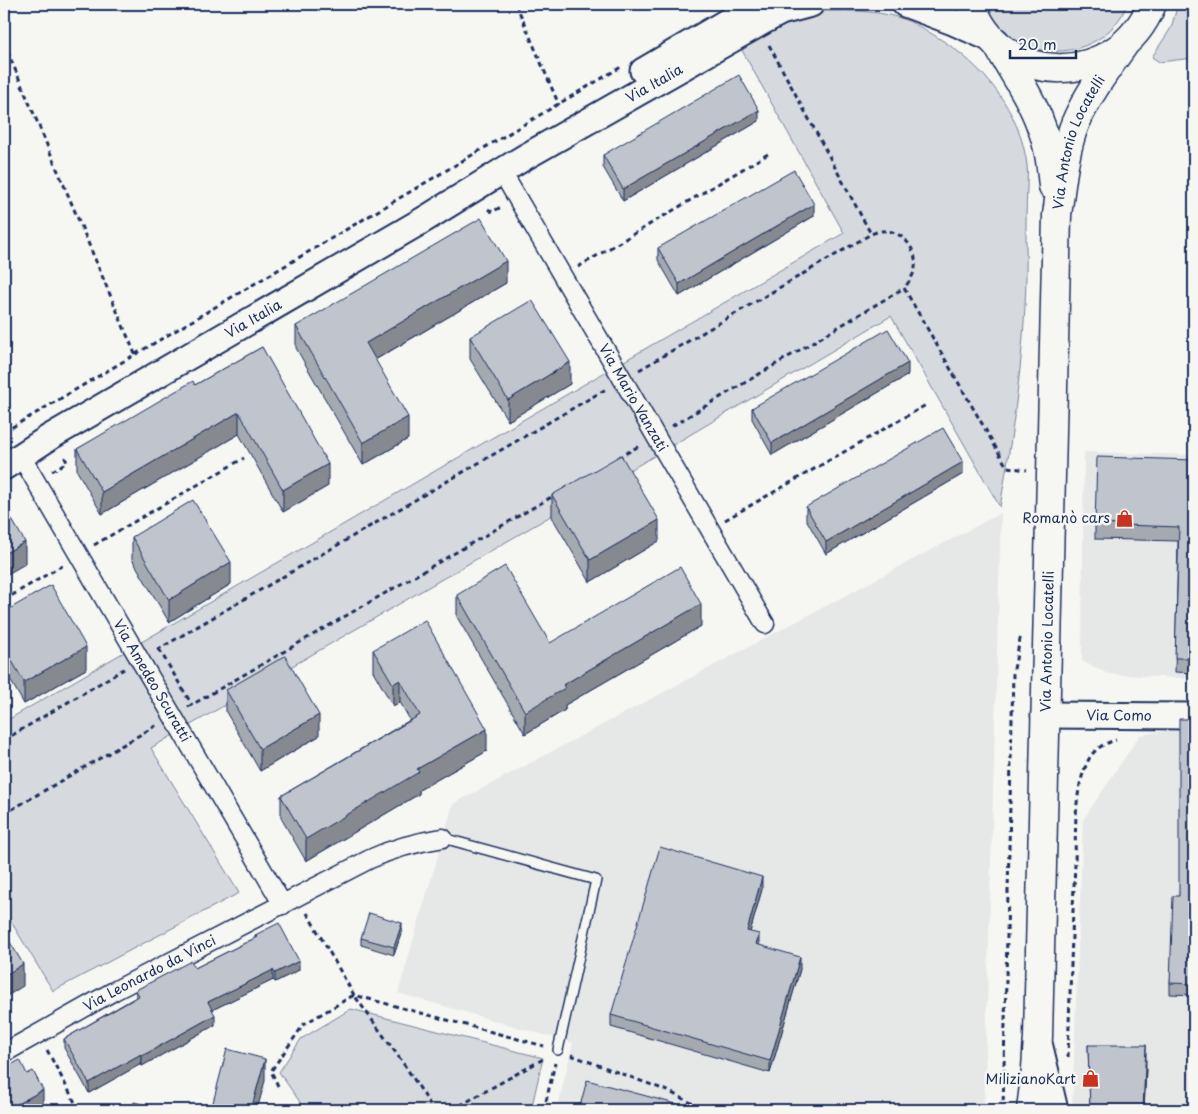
<svg xmlns="http://www.w3.org/2000/svg" width="1198" height="1114" font-family="'Playpen Sans',sans-serif">
<style>
.built{fill:#e6e7e7}
.green{fill:#d6d9dd;stroke:#78849e}
.lines{fill:none;stroke-linecap:round;stroke-linejoin:round}
.lane-casing{stroke:#1b2f5e;stroke-width:12}
.street-casing{stroke:#1b2f5e;stroke-width:21}
.secondary-casing{stroke:#1b2f5e;stroke-width:29}
.primary-casing{stroke:#1b2f5e;stroke-width:31}
.path{stroke:#1b2f5e;stroke-width:3;stroke-dasharray:5 4;stroke-linecap:butt}
.lane{stroke:#f6f6f2;stroke-width:9}
.street{stroke:#f6f6f2;stroke-width:18}
.secondary{stroke:#f6f6f2;stroke-width:25}
.primary{stroke:#f6f6f2;stroke-width:28}
.wall{fill:#a5a9b0;stroke:#1b2f5e}
.shaded-wall{fill:#868990;stroke:#1b2f5e}
.building{fill:#c0c4cd;stroke:#1b2f5e}
.labels{text-anchor:middle;stroke-width:5;stroke-linejoin:round;paint-order:stroke}
.street-label{font-size:14px;fill:#1b2f5e;stroke:#f6f6f2}
.poi-label{font-size:14px;fill:#1b2f5e;stroke:#f6f6f2;text-anchor:end}
</style>
<rect width="100%" height="100%" fill="#f6f6f2"/>
<filter id="ink" filterUnits="userSpaceOnUse"><feTurbulence type="fractalNoise" baseFrequency=".02" numOctaves="2"/><feDisplacementMap in="SourceGraphic" scale="10" xChannelSelector="R" yChannelSelector="G"/><feConvolveMatrix kernelMatrix="1 2 1 2 8 2 1 2 1" color-interpolation-filters="sRGB"/></filter>
<g filter="url(#ink)">
<path class="built" d="M 1084,452 L 1194,455 L 1194,679 L 1108,674 L 1082,661 Z
M 1001,513 L 984,1110 L 557,1110 L 573,1043 L 398,993 L 453,804 Z
M 1179,729 L 1194,730 L 1194,1110 L 1072,1110 L 1083,820 L 1140,735 Z"/>
<path class="green" d="M 983,4 L 1127,4 C 1125,8 1123,14 1120,18 C 1097,53 1046,61 1012,39 C 999,30 991,17 983,4 Z
M 1178,4 L 1194,4 L 1194,58 L 1159,62 L 1152,57 L 1171,28 Z
M 814,11 C 843,11 873,9 900,18 C 913,22 926,30 937,37 C 983,65 1020,110 1027,165 C 1028,173 1027,181 1027,188 C 1026,206 1026,223 1026,241 C 1028,330 1015,419 1000,507 L 891,316 L 649,459 L 151,748 L 239,893 L 53,991 L 4,910 L 4,722 L 844,233 L 739,45 L 759,33 Z
M 351,1009 L 543,1058 L 531,1110 L 300,1110 L 302,1105 L 279,1072 L 301,1039 Z"/>
<g class="lines">
<defs>
<path id="lane" d="M 443,838 L 596,880 L 558,1050"/>
<g id="street">
<path id="s1" d="M 502,172 L 765,624"/>
<path id="s2" d="M 21,456 L 283,905"/>
<path id="s3" d="M 4,1053 L 114,991 L 370,859 C 394,848 417,842 443,838"/>
</g>
<g id="secondary">
<path d="M 905,4 L 953,22 L 996,41"/>
<path d="M 643,71 L 757,4"/>
<path id="s4" d="M 4,467 L 50,437 L 425,219 L 525,157 L 764,21 L 781,12 L 811,4"/>
<path id="s5" d="M 1044,715 L 1194,716"/>
<path d="M 1040,1047 L 1055,1110"/>
</g>
<g id="primary">
<path d="M 971,4 C 1002,91 1118,88 1152,4"/>
<path d="M 997,44 C 1012,71 1031,97 1041,126 C 1049,145 1051,166 1053,186"/>
<path id="s6" d="M 1031,1110 L 1036,1069 L 1038,1037 L 1057,215 C 1061,187 1064,151 1075,124 C 1087,96 1105,71 1123,46"/>
</g>
</defs>
<use href="#lane" class="lane-casing"/>
<use href="#street" class="street-casing"/>
<use href="#secondary" class="secondary-casing"/>
<use href="#primary" class="primary-casing"/>
<path class="path" d="M 516,4 L 559,105
M 4,43 L 135,354
M 769,45 L 871,234
M 488,209 L 492,212 L 501,207
M 578,267 L 768,154
M 639,370 L 871,234 C 874,233 879,231 882,231 C 901,229 918,249 915,267 C 914,275 909,282 904,288
M 672,426 L 904,288 L 1007,467 L 1027,470
M 4,432 L 621,67
M 618,458 L 639,446
M 52,471 L 67,462 L 64,456
M 725,520 L 926,405
M 94,545 L 244,458
M 4,600 L 63,565
M 159,649 L 192,705
M 157,650 L 606,389
M 188,707 L 555,495
M 4,740 L 124,669
M 4,814 L 157,725
M 307,913 L 354,995 L 544,1046
M 47,1050 L 79,1110
M 571,1055 L 668,1091 L 705,1110
M 1068,1057 C 1070,993 1072,928 1075,864 C 1076,830 1073,790 1089,759 C 1094,749 1105,743 1116,740
M 278,1086 L 271,1071 L 304,1024 L 354,995 C 381,1033 410,1070 433,1110
M 452,1110 L 545,1058
M 544,1110 L 555,1063
M 1003,1110 L 1013,674 L 1021,634"/>
<use href="#lane" class="lane"/>
<use href="#street" class="street"/>
<use href="#secondary" class="secondary"/>
<use href="#primary" class="primary"/>
</g>
<path class="wall" d="M 759,121 L 623,201 L 603,167 L 603,155 Z
M 814,216 L 679,296 L 658,260 L 658,248 Z
M 506,283 L 375,360 L 408,439 L 363,465 L 296,348 L 296,326 Z
M 470,337 L 570,384 L 508,421 L 470,359 Z
M 262,347 L 328,486 L 283,512 L 239,434 L 102,514 L 77,471 L 77,449 L 195,385 Z
M 908,375 L 772,455 L 752,419 L 752,408 Z
M 1194,460 L 1194,673 L 1175,672 L 1178,541 L 1095,539 L 1095,524 Z
M 963,474 L 826,554 L 806,519 L 806,507 Z
M 552,495 L 659,541 L 590,582 L 552,517 Z
M 132,537 L 231,584 L 169,622 L 132,559 Z
M 457,595 L 550,643 L 701,626 L 565,705 L 565,710 L 525,734 L 457,617 Z
M 4,612 L 86,669 L 24,704 L 4,669 Z
M 373,650 L 487,751 L 419,790 L 419,794 L 306,861 L 281,818 L 281,796 L 410,720 L 400,702 L 393,706 L 373,671 Z
M 226,690 L 319,736 L 260,771 L 226,712 Z
M 1194,719 L 1194,995 L 1170,994 L 1170,983 L 1179,896 Z
M 762,889 L 750,932 L 759,945 L 800,969 L 770,1073 L 611,1027 L 611,1015 Z
M 402,931 L 394,955 L 361,945 L 361,938 Z
M 255,935 L 299,970 L 275,982 L 273,980 L 212,1010 L 215,1025 L 142,1066 L 141,1064 L 89,1093 L 64,1048 L 64,1039 L 136,997 L 136,990 L 195,968 L 255,938 Z
M 1088,1045 L 1146,1067 L 1144,1110 L 1090,1110 Z"/>
<path class="shaded-wall" d="M 759,110 L 759,121 L 623,201 L 623,189 Z
M 814,204 L 814,216 L 679,296 L 679,284 Z
M 506,261 L 506,283 L 366,365 L 366,343 Z
M 570,362 L 570,384 L 508,421 L 508,400 Z
M 908,363 L 908,375 L 772,455 L 772,443 Z
M 239,412 L 239,434 L 102,514 L 102,492 Z
M 408,417 L 408,439 L 363,465 L 363,443 Z
M 963,462 L 963,474 L 826,554 L 826,542 Z
M 328,464 L 328,486 L 283,512 L 283,490 Z
M 659,520 L 659,541 L 590,582 L 590,560 Z
M 25,542 L 25,564 L 4,576 L 4,554 Z
M 231,562 L 231,584 L 169,622 L 169,600 Z
M 701,604 L 701,626 L 565,705 L 565,710 L 525,734 L 525,712 L 563,685 Z
M 86,647 L 86,669 L 24,704 L 24,682 Z
M 400,680 L 400,702 L 393,706 L 393,684 Z
M 319,715 L 319,736 L 260,771 L 260,749 Z
M 487,729 L 487,751 L 419,790 L 419,794 L 306,861 L 306,839 L 417,769 Z
M 762,877 L 762,889 L 747,943 L 747,931 Z
M 402,923 L 402,931 L 394,955 L 394,947 Z
M 759,934 L 759,946 L 756,944 Z
M 800,957 L 800,969 L 770,1073 L 770,1061 Z
M 299,961 L 299,970 L 275,982 L 275,973 Z
M 23,964 L 23,986 L 4,998 L 4,976 Z
M 273,970 L 273,980 L 208,1012 L 208,1002 Z
M 215,1015 L 215,1025 L 142,1066 L 142,1056 Z
M 1146,1045 L 1146,1067 L 1144,1110 L 1143,1110 Z
M 141,1054 L 141,1064 L 89,1093 L 89,1083 Z
M 265,1059 L 265,1081 L 257,1110 L 251,1110 Z
M 43,1090 L 43,1110 L 6,1110 Z"/>
<path class="building" d="M 739,75 L 759,110 L 623,189 L 603,155 Z
M 794,170 L 814,204 L 679,284 L 658,248 Z
M 481,218 L 506,261 L 366,343 L 408,417 L 363,443 L 296,326 Z
M 532,300 L 570,362 L 508,400 L 470,337 Z
M 888,329 L 908,363 L 772,443 L 752,408 Z
M 262,347 L 328,464 L 283,490 L 239,412 L 102,492 L 77,449 L 193,381 L 195,385 Z
M 943,428 L 963,462 L 826,542 L 806,507 Z
M 621,455 L 659,520 L 590,560 L 552,495 Z
M 1097,457 L 1194,460 L 1194,658 L 1175,658 L 1179,527 L 1095,524 Z
M 193,500 L 231,562 L 169,600 L 132,537 Z
M 4,506 L 25,542 L 4,554 Z
M 505,566 L 550,643 L 680,567 L 701,604 L 563,685 L 565,688 L 525,712 L 457,595 Z
M 51,585 L 86,647 L 24,682 L 4,647 L 4,612 Z
M 425,620 L 487,729 L 417,769 L 419,772 L 306,839 L 281,796 L 420,715 L 400,680 L 393,684 L 373,650 Z
M 285,656 L 319,715 L 260,749 L 226,690 Z
M 1179,719 L 1194,719 L 1194,984 L 1170,983 L 1173,896 L 1179,896 Z
M 660,847 L 762,877 L 747,931 L 759,934 L 756,944 L 800,957 L 770,1061 L 611,1015 Z
M 369,913 L 402,923 L 394,947 L 361,938 Z
M 279,923 L 299,961 L 275,973 L 273,970 L 208,1002 L 215,1015 L 142,1056 L 141,1054 L 89,1083 L 64,1039 L 139,996 L 136,990 L 191,961 L 195,968 L 257,937 L 255,935 Z
M 4,932 L 23,964 L 4,976 Z
M 1088,1045 L 1146,1045 L 1143,1110 L 1090,1110 Z
M 227,1049 L 265,1059 L 251,1110 L 211,1110 Z
M 20,1060 L 27,1074 L 33,1071 L 43,1090 L 6,1110 L 4,1110 L 4,1069 Z
M 587,1080 L 698,1110 L 579,1110 Z
M 134,1102 L 164,1110 L 131,1110 Z"/>
</g>
<defs>
<symbol id="shop-bare" viewBox="-9 -9 18 18"><path d="M-5-2.5h2.3a2.7 3.5 0 0 1 5.4 0H5L5.5 6h-11ZM-1.5-2.5h3a1.5 2.3 0 0 0-3 0Z" fill="#c8321e" stroke="#f6f6f2" stroke-width="2.5" paint-order="stroke"/></symbol>
</defs>
<g fill-rule="evenodd">
<use href="#shop-bare" x="1112" y="506" width="25" height="25"/>
<use href="#shop-bare" x="1078" y="1066" width="25" height="25"/>
</g>
<g class="labels">
<g class="street-label">
<text dy="5" stroke="none"><textPath href="#s4" startOffset="755">Via Italia</textPath></text>
<text dy="5" stroke="none"><textPath href="#s6" startOffset="972">Via Antonio Locatelli</textPath></text>
<text dy="5" stroke="none"><textPath href="#s4" startOffset="290">Via Italia</textPath></text>
<text dy="5" stroke="none"><textPath href="#s1" startOffset="261">Via Mario Vanzati</textPath></text>
<text dy="5" stroke="none"><textPath href="#s6" startOffset="469">Via Antonio Locatelli</textPath></text>
<text dy="5" stroke="none"><textPath href="#s2" startOffset="260">Via Amedeo Scuratti</textPath></text>
<text dy="5" stroke="none"><textPath href="#s5" startOffset="75">Via Como</textPath></text>
<text dy="5" stroke="none"><textPath href="#s3" startOffset="166">Via Leonardo da Vinci</textPath></text>
</g>
<g class="poi-label">
<text x="1110" y="523">Romanò cars</text>
<text x="1076" y="1084">MilizianoKart</text>
</g>
</g>
<rect width="1198" height="1114" fill="none" stroke="#f6f6f2" stroke-width="20"/>
<rect x="10" y="10" width="1178" height="1094" fill="none" stroke="#1b2f5e" stroke-width="2" filter="url(#ink)"/>
<path d="M1010 50v8h66v-8" fill="none" stroke="#1b2f5e" stroke-width="2.5"/>
<text x="1018" y="50" font-size="15" fill="#1b2f5e" stroke="#f6f6f2" stroke-width="4" paint-order="stroke">20 m</text>
</svg>
